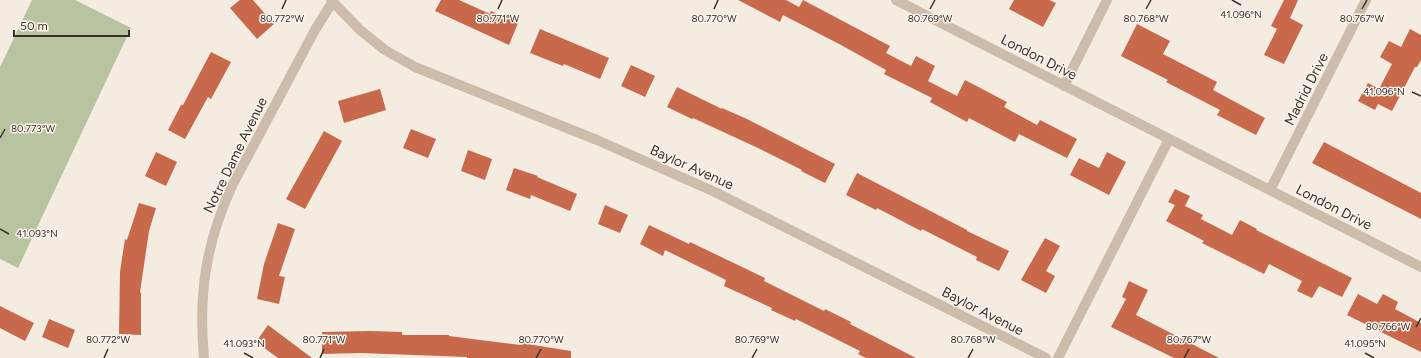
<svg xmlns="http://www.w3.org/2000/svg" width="1421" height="358" font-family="Figtree,sans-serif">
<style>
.green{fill:#b8c4a0}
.building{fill:#c8694b}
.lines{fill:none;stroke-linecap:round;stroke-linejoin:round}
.street{stroke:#cdbbac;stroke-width:10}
.ticks{fill:none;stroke:#3b302b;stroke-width:1.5}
.labels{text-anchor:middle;stroke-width:3;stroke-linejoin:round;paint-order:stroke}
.street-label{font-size:14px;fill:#3b302b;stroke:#fbf5ee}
.ticks-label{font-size:10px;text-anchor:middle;fill:#3b302b;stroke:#fbf5ee;stroke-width:3;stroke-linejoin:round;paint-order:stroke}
</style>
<rect width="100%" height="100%" fill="#f4ebe1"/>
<path class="green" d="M 32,0 L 75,0 L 131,28 L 18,268 L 0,259 L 0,67 Z"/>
<path class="building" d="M 240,0 L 253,0 L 274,24 L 257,39 L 230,8 Z
M 441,0 L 459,0 L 490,14 L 491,11 L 518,23 L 509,45 L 435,11 Z
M 738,0 L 786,0 L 799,7 L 803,0 L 890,46 L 886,53 L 911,66 L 916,56 L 935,66 L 928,81 L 957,96 L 965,80 L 1007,102 L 1004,107 L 1037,125 L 1040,120 L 1077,139 L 1067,158 L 1019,134 L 1015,142 L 969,118 L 967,122 L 930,102 L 932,98 L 884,74 L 886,70 L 841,45 L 783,15 L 780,22 Z
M 1014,0 L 1049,0 L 1056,3 L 1043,27 L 1009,9 Z
M 1284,0 L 1298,0 L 1290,18 L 1303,25 L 1284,64 L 1264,55 L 1277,29 L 1271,26 Z
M 1137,24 L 1170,41 L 1163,54 L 1217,82 L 1213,90 L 1265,118 L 1256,135 L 1217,115 L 1220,110 L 1166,82 L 1168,80 L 1121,56 Z
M 540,29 L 609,58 L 600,79 L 564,64 L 563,66 L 530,53 Z
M 1410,29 L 1421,35 L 1421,60 L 1417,67 L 1415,67 L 1392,111 L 1378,104 L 1375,110 L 1358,101 L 1368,83 L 1379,89 L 1392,64 L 1380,57 L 1389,41 L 1401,47 Z
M 211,52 L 231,62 L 211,99 L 208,97 L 185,139 L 168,130 L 181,105 L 183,105 Z
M 631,65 L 655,76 L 645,97 L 621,86 Z
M 677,87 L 722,109 L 722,108 L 747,119 L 835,164 L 825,183 L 801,171 L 802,170 L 758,148 L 693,118 L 692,119 L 667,107 Z
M 380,89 L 386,110 L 344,123 L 338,101 Z
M 411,129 L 436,139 L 428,158 L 403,148 Z
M 324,131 L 342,141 L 305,209 L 286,199 Z
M 1324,142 L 1421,193 L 1421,219 L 1312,163 Z
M 468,150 L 492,159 L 485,180 L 461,171 Z
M 156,152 L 177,162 L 166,186 L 145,176 Z
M 1107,152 L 1126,162 L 1109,195 L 1070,175 L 1079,158 L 1099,168 Z
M 514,168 L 538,176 L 537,177 L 577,194 L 570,211 L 531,195 L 530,199 L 506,190 Z
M 857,173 L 967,230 L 967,231 L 1009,251 L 999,271 L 976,260 L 977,257 L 922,229 L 921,231 L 877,208 L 876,210 L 846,195 Z
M 1175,189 L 1190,196 L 1185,206 L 1203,215 L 1201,219 L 1232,235 L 1240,220 L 1257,229 L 1256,230 L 1352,278 L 1342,297 L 1319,286 L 1312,298 L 1297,291 L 1302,281 L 1269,264 L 1264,274 L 1202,243 L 1204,241 L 1166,221 L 1175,205 L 1168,202 Z
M 139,203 L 156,208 L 149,231 L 140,292 L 141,293 L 141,335 L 119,334 L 120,272 L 125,239 L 127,240 Z
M 605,205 L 628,215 L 620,233 L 598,224 Z
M 278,223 L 295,229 L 279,276 L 285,277 L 279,304 L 257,299 L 264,264 Z
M 649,225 L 689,244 L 690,242 L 765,278 L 764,281 L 824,311 L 825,309 L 851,322 L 850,324 L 916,358 L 866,358 L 858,354 L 860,351 L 796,319 L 795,321 L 771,310 L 772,308 L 724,286 L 726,280 L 665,250 L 663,256 L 640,244 Z
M 1045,238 L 1060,246 L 1046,271 L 1055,276 L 1046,293 L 1021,280 Z
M 1129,281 L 1148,290 L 1136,315 L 1219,358 L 1174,358 L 1111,327 L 1126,299 L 1122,297 Z
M 1358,294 L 1377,304 L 1383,294 L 1398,302 L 1395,309 L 1421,323 L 1421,352 L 1347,315 Z
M 0,306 L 34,323 L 25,341 L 0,328 Z
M 49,319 L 75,330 L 68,348 L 42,337 Z
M 268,325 L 312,358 L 278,358 L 256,342 Z
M 370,331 L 402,332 L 402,335 L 449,335 L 449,336 L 521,345 L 521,343 L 571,351 L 571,358 L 467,358 L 467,357 L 360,353 L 322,354 L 322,332 Z"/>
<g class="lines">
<path class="street" d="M 331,0 L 360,30 L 385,50 L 415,67 L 597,140 L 715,192 L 1046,358
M 896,0 L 1421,267
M 1064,86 L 1107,0
M 1270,190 L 1366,0
M 204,358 C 198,294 206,242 233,184 L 315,30 L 333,1
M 1058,358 L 1169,139"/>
</g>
<path class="ticks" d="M 1232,0 L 1241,5M 282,9 L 286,0M 498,9 L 502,0M 714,9 L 718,0M 930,9 L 935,0M 1146,9 L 1151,0M 1362,9 L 1367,0M 1412,92 L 1421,96M 0,138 L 5,129M 0,229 L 9,234M 1416,327 L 1421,318M 244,353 L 253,358M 1365,353 L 1374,358M 104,358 L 108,349M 320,358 L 324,349M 536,358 L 541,349M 752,358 L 757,349M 968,358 L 973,349M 1184,358 L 1189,349"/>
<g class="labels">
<g class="street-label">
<text transform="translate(1039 57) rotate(27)" y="5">London Drive</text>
<text transform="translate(1306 89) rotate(-63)" y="5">Madrid Drive</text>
<text transform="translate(235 155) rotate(-64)" y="5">Notre Dame Avenue</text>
<text transform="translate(692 167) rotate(24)" y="5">Baylor Avenue</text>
<text transform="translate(1334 207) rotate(27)" y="5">London Drive</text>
<text transform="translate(983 311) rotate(27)" y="5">Baylor Avenue</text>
</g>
</g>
<g class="ticks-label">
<text x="1241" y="18">41.096°N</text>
<text x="282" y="22">80.772°W</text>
<text x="498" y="22">80.771°W</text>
<text x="714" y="22">80.770°W</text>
<text x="930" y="22">80.769°W</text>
<text x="1146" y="22">80.768°W</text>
<text x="1362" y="22">80.767°W</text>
<text x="1384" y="95">41.096°N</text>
<text x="33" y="132">80.773°W</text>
<text x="37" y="237">41.093°N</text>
<text x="1388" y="330">80.766°W</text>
<text x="108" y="343">80.772°W</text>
<text x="324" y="343">80.771°W</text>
<text x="541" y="343">80.770°W</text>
<text x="757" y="343">80.769°W</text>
<text x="973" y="343">80.768°W</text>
<text x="1189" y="343">80.767°W</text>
<text x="244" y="347">41.093°N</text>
<text x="1365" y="347">41.095°N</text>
</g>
<path d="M14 30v6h115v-6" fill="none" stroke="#3b302b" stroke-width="2"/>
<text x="20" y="30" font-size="12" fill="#3b302b" stroke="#fbf5ee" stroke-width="3" paint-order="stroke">50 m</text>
</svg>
